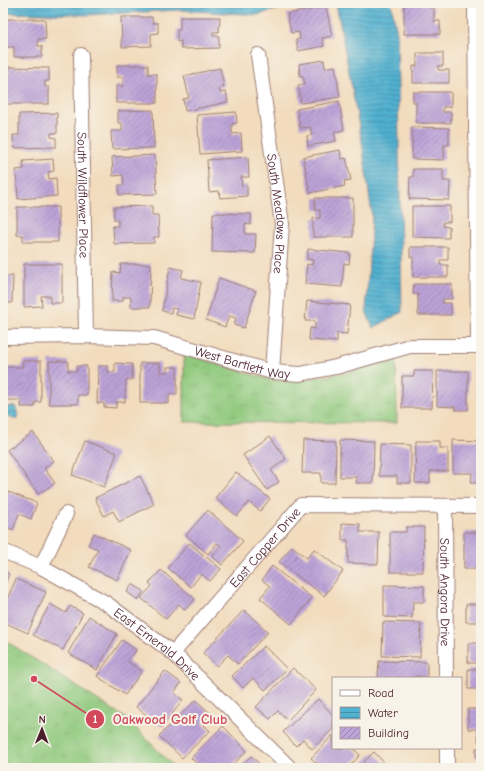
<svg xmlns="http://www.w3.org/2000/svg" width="484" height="771" font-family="'Comic Neue',sans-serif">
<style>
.grass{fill:url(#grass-tufts);stroke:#6c7454}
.water{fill:url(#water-rules);stroke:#4e687e}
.building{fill:url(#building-hatch)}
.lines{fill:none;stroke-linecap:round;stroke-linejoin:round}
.street-casing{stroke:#9e7e74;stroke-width:16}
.street{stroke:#fff;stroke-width:14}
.labels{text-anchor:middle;stroke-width:4;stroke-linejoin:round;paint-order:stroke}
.street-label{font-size:13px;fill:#4a1f2b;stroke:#f7f3e8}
.leader{fill:none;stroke:#d1495b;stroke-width:1.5}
.callout-dot{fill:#d1495b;stroke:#f7f3e8;stroke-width:1.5}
.mark-label{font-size:12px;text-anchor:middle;font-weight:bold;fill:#fff}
.callout-label{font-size:14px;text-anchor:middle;font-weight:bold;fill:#d1495b;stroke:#f7f3e8;stroke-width:4;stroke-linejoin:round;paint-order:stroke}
</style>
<defs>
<pattern id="grass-tufts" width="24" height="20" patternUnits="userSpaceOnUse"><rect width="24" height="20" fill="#8fc97d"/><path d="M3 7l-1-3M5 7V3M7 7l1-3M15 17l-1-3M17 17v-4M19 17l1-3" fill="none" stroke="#7dac6c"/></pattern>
<pattern id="water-rules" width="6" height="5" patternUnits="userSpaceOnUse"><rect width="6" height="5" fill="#51b1d0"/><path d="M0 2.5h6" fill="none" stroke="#458fa9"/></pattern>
<pattern id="building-hatch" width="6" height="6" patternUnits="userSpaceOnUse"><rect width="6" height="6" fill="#bca3d8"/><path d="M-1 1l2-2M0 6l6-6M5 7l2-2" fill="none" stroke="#9b84af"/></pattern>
</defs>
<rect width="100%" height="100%" fill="#f7f3e8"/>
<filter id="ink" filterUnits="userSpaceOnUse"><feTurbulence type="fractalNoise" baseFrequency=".025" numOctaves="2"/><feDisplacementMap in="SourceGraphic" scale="8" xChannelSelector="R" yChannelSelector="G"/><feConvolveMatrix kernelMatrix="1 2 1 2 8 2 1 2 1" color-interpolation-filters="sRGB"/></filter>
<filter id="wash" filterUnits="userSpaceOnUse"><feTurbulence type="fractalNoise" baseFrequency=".012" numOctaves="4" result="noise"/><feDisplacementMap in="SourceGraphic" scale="16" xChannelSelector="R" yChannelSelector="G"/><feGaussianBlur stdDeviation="0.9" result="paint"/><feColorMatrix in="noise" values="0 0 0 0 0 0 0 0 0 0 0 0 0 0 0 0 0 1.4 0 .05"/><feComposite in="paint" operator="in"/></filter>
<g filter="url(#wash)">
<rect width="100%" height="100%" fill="#f2dcbd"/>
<path class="grass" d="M 184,354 L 268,379 L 301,380 L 345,373 L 396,358 L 397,423 L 184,422 Z
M 3,639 L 127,719 L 175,768 L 3,768 Z"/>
<path class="water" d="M 3,3 L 300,3 L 257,15 L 180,10 L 87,15 L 6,13 L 3,14 Z
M 336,3 L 391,3 L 397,33 L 402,312 L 373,328 L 366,311 L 372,215 L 362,142 Z
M 3,406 L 10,407 L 12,406 L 15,406 L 18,415 L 17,419 L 14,419 L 3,413 Z"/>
<g id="blocks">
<path class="building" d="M 404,3 L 430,3 L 430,8 L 434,7 L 434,21 L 440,21 L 440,34 L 404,34 Z
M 326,7 L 332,36 L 322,38 L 324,46 L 298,51 L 296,40 L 300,39 L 299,32 L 291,33 L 287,14 Z
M 121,17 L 152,17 L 153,23 L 158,23 L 158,33 L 151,34 L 151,46 L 122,47 Z
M 180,17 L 220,17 L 219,32 L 213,32 L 213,36 L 219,36 L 219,48 L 181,49 L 181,41 L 177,42 L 177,30 L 180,30 Z
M 5,19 L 45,19 L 46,39 L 38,39 L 38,46 L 42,46 L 42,57 L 14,57 L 14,47 L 5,47 Z
M 417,53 L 443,53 L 443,66 L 438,66 L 438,70 L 449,70 L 449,83 L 413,83 L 413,66 L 417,66 Z
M 324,60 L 325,68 L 335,66 L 340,97 L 301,103 L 298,85 L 305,84 L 303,76 L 300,76 L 299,64 Z
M 117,65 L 148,65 L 148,74 L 157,74 L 157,103 L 116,103 L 116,86 L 123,86 L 123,77 L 117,77 Z
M 9,67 L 49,68 L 49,81 L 45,81 L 45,87 L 49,87 L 49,104 L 5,104 L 5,76 L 9,76 Z
M 220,68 L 224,86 L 219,88 L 220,93 L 226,92 L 228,102 L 185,111 L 183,99 L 189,98 L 184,76 Z
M 413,92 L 451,92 L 451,107 L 443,107 L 443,112 L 451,112 L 451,123 L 416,123 L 416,102 L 413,102 Z
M 339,101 L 344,130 L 334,132 L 336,141 L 308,146 L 307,136 L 312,135 L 310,127 L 300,128 L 297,109 Z
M 153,110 L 154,148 L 112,149 L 111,131 L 122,131 L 122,123 L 118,123 L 118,111 Z
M 236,112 L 237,123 L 232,124 L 232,134 L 241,133 L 242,151 L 200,154 L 197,115 Z
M 57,113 L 57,133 L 51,133 L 51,137 L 56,138 L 56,147 L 14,148 L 13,135 L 19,135 L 19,114 Z
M 412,127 L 449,128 L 449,145 L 444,145 L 444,160 L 412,159 Z
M 340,150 L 341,159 L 346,158 L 351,180 L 344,181 L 345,186 L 310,193 L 303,157 Z
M 155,155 L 157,194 L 119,195 L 119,185 L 124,185 L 123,175 L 113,176 L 112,157 Z
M 248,157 L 249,177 L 241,177 L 242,186 L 247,185 L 247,196 L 220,198 L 219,191 L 209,192 L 207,160 Z
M 53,159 L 54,171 L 48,172 L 49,179 L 56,178 L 57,196 L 18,199 L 16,170 L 24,169 L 23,161 Z
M 413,169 L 443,169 L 443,181 L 450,181 L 449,200 L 409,199 L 410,177 L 413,177 Z
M 315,198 L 353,198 L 353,237 L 313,237 L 313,218 L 320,218 L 320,210 L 315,210 Z
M 152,206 L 152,215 L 158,215 L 159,237 L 154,237 L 154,243 L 114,244 L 113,226 L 118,226 L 118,220 L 114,220 L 114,207 Z
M 412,206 L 450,206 L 450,222 L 443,222 L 443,226 L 449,227 L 449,238 L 412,237 Z
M 17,207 L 58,207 L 58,242 L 23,242 L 23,235 L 17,235 Z
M 213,213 L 251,214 L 251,225 L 245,224 L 245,234 L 256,234 L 255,253 L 212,252 Z
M 410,247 L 448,247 L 448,260 L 440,260 L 440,265 L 448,265 L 448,277 L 413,277 L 413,257 L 410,257 Z
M 308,249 L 350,253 L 349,264 L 344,263 L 342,287 L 305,284 L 307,264 L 312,265 L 313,260 L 307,259 Z
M 24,264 L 62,264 L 62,303 L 50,303 L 50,296 L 41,296 L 42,306 L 24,307 Z
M 121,264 L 151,264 L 150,307 L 131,307 L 131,297 L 123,297 L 123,301 L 112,301 L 113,272 L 120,273 Z
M 170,267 L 183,270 L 181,278 L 201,282 L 194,319 L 176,315 L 177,309 L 172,308 L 171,313 L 162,311 Z
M 3,276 L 13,276 L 12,303 L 4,303 Z
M 219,278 L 256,291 L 244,328 L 234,325 L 236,318 L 229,316 L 225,327 L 206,320 Z
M 414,284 L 452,284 L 452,299 L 443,299 L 443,303 L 451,303 L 451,315 L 418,315 L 418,294 L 413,294 Z
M 307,301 L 350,305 L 347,334 L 337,333 L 337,342 L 309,340 L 310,328 L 315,329 L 315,321 L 305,321 Z
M 23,361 L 41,361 L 41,402 L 35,402 L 35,407 L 21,407 L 21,400 L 4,400 L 4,367 L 22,367 Z
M 49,361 L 68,361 L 68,371 L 77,371 L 77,366 L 87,366 L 87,395 L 78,395 L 78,404 L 49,404 Z
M 115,363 L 132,364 L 132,380 L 126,380 L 125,402 L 116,402 L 116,408 L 104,407 L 104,403 L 97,403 L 98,366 L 108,366 L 108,372 L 115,372 Z
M 140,363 L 160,363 L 160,372 L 167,372 L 167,367 L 177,367 L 177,394 L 169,394 L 169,403 L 140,403 Z
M 414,371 L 433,371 L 432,408 L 402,408 L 402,376 L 414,376 Z
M 437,371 L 468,371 L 468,410 L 455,410 L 455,407 L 437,406 Z
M 478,381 L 481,381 L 481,405 L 478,405 Z
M 33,432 L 54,461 L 44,468 L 55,483 L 38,494 L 7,450 Z
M 270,436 L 286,459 L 271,470 L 279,482 L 267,490 L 243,455 Z
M 303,440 L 336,441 L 335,483 L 321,483 L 321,473 L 302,473 Z
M 340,440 L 374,441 L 373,483 L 356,483 L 357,477 L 340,477 Z
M 453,440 L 481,441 L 481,483 L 471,483 L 472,473 L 453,473 Z
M 85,441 L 117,453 L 104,487 L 72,475 Z
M 416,441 L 440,441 L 440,448 L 448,448 L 448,471 L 430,471 L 430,483 L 415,483 Z
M 380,444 L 411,445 L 411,483 L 397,483 L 397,476 L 379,476 Z
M 236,472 L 270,499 L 260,511 L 249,502 L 237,516 L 215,498 Z
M 140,476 L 154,504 L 119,522 L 113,511 L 104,516 L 95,498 Z
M 3,490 L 37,503 L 31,519 L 19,514 L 13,530 L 3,526 Z
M 208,510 L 243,541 L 222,565 L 212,556 L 221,546 L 217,543 L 208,554 L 186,535 Z
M 342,523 L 360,524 L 360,532 L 379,532 L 378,564 L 348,563 L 348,540 L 342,540 Z
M 478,523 L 481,523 L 481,569 L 464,569 L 464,532 L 478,532 Z
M 406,527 L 424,527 L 423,572 L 390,572 L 390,532 L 406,532 Z
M 94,533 L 131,550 L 117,580 L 89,567 L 98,549 L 88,545 Z
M 189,543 L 221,569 L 210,581 L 201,574 L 191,587 L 168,568 Z
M 292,546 L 307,558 L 314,549 L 343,571 L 324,596 L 279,562 Z
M 272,566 L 312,598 L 291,624 L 260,598 L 270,586 L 262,580 Z
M 161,570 L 195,599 L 185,610 L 179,604 L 166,619 L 141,598 L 152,586 L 149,583 Z
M 3,571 L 9,574 L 3,590 Z
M 16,579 L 46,592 L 28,633 L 3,622 L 3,608 Z
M 132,584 L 144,591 L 138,600 L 127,592 Z
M 384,585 L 424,586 L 424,602 L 413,602 L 412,618 L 384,617 Z
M 480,600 L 481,600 L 481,622 L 466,622 L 466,604 L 480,604 Z
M 50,604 L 66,613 L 70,606 L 83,613 L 63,650 L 33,635 Z
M 244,610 L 268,632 L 238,664 L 228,655 L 217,666 L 203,653 Z
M 89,616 L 117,634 L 97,670 L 68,653 Z
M 383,622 L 421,623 L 420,657 L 382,656 Z
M 122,640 L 136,650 L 128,662 L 142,671 L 125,695 L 97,676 Z
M 468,643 L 481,643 L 481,663 L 468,663 Z
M 264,646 L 287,669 L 265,690 L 253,678 L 243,688 L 232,676 Z
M 379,661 L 427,662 L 427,677 L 415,676 L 415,678 L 378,678 Z
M 293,668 L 316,690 L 288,720 L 278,711 L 270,719 L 256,707 Z
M 468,669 L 481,669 L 481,701 L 477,701 L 477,689 L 468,689 Z
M 165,671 L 181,683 L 174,693 L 183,700 L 162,727 L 136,707 Z
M 318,699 L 333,715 L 333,729 L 312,749 L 303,739 L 296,746 L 283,732 Z
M 196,700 L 211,714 L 202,723 L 210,731 L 182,758 L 159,736 Z
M 468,709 L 481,709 L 481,742 L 478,742 L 478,729 L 468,729 Z
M 223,726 L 247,751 L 229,768 L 201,768 L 191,758 Z
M 333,735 L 333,748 L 353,748 L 360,755 L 348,768 L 322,768 L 311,758 Z
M 476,748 L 481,748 L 481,758 L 476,758 Z
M 374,752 L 389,768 L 358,768 Z
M 251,756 L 262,766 L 261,768 L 239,768 Z
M 468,766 L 481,766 L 481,768 L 468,768 Z"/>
</g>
</g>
<g filter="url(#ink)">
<use href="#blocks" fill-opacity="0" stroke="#9e7e74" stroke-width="1"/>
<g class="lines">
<defs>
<g id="street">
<path id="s1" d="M 81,55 L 86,336"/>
<path id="s2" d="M 258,55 L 282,224 L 272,372"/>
<path id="s3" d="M 3,337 L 86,336 L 154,338 L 272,372 L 300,374 L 336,367 L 410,346 L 481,346"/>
<path d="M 478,345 L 475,8 L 481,6"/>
<path id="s4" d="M 445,506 L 446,678"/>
<path id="s5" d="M 3,551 L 41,567 L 106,603 L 173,653 L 290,768"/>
<path d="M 41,567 L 66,514"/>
<path id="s6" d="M 173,653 L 301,505 L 481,506"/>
<path d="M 447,748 L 447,768"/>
</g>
</defs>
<use href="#street" class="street-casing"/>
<use href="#street" class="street"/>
</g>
</g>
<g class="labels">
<g class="street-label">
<text dy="5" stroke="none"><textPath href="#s1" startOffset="140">South Wildflower Place</textPath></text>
<text dy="5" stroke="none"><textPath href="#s2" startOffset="160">South Meadows Place</textPath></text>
<text dy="5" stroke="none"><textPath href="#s3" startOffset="243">West Bartlett Way</textPath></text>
<text dy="5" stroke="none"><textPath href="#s6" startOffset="140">East Copper Drive</textPath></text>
<text dy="5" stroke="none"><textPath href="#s4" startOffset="86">South Angora Drive</textPath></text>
<text dy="5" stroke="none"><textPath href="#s5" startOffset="181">East Emerald Drive</textPath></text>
</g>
</g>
<path class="leader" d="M34 679L95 719"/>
<g class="callout-dot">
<circle cx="34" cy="679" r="4"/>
<circle cx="95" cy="719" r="10"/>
</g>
<g class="mark-label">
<text x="95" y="723">1</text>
</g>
<g class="callout-label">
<text x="170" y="724">Oakwood Golf Club</text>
</g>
<rect width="484" height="771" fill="none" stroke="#f7f3e8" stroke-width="16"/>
<rect x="332" y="677" width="130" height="72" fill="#f7f3e8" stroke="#b29e9c"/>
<rect x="340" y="690" width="20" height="6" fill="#ffffff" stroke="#b29e9c"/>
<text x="368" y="697" font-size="12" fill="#4a1f2b">Road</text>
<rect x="340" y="707" width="20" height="12" fill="url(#water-rules)" stroke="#b29e9c"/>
<text x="368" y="717" font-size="12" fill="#4a1f2b">Water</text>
<rect x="340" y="727" width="20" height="12" fill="url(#building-hatch)" stroke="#b29e9c"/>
<text x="368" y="737" font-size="12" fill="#4a1f2b">Building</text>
<g transform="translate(42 729) rotate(1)" stroke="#f7f3e8" stroke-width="3" paint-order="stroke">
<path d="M0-3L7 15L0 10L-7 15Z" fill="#4a1f2b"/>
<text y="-6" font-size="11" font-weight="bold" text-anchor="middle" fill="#4a1f2b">N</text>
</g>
</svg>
